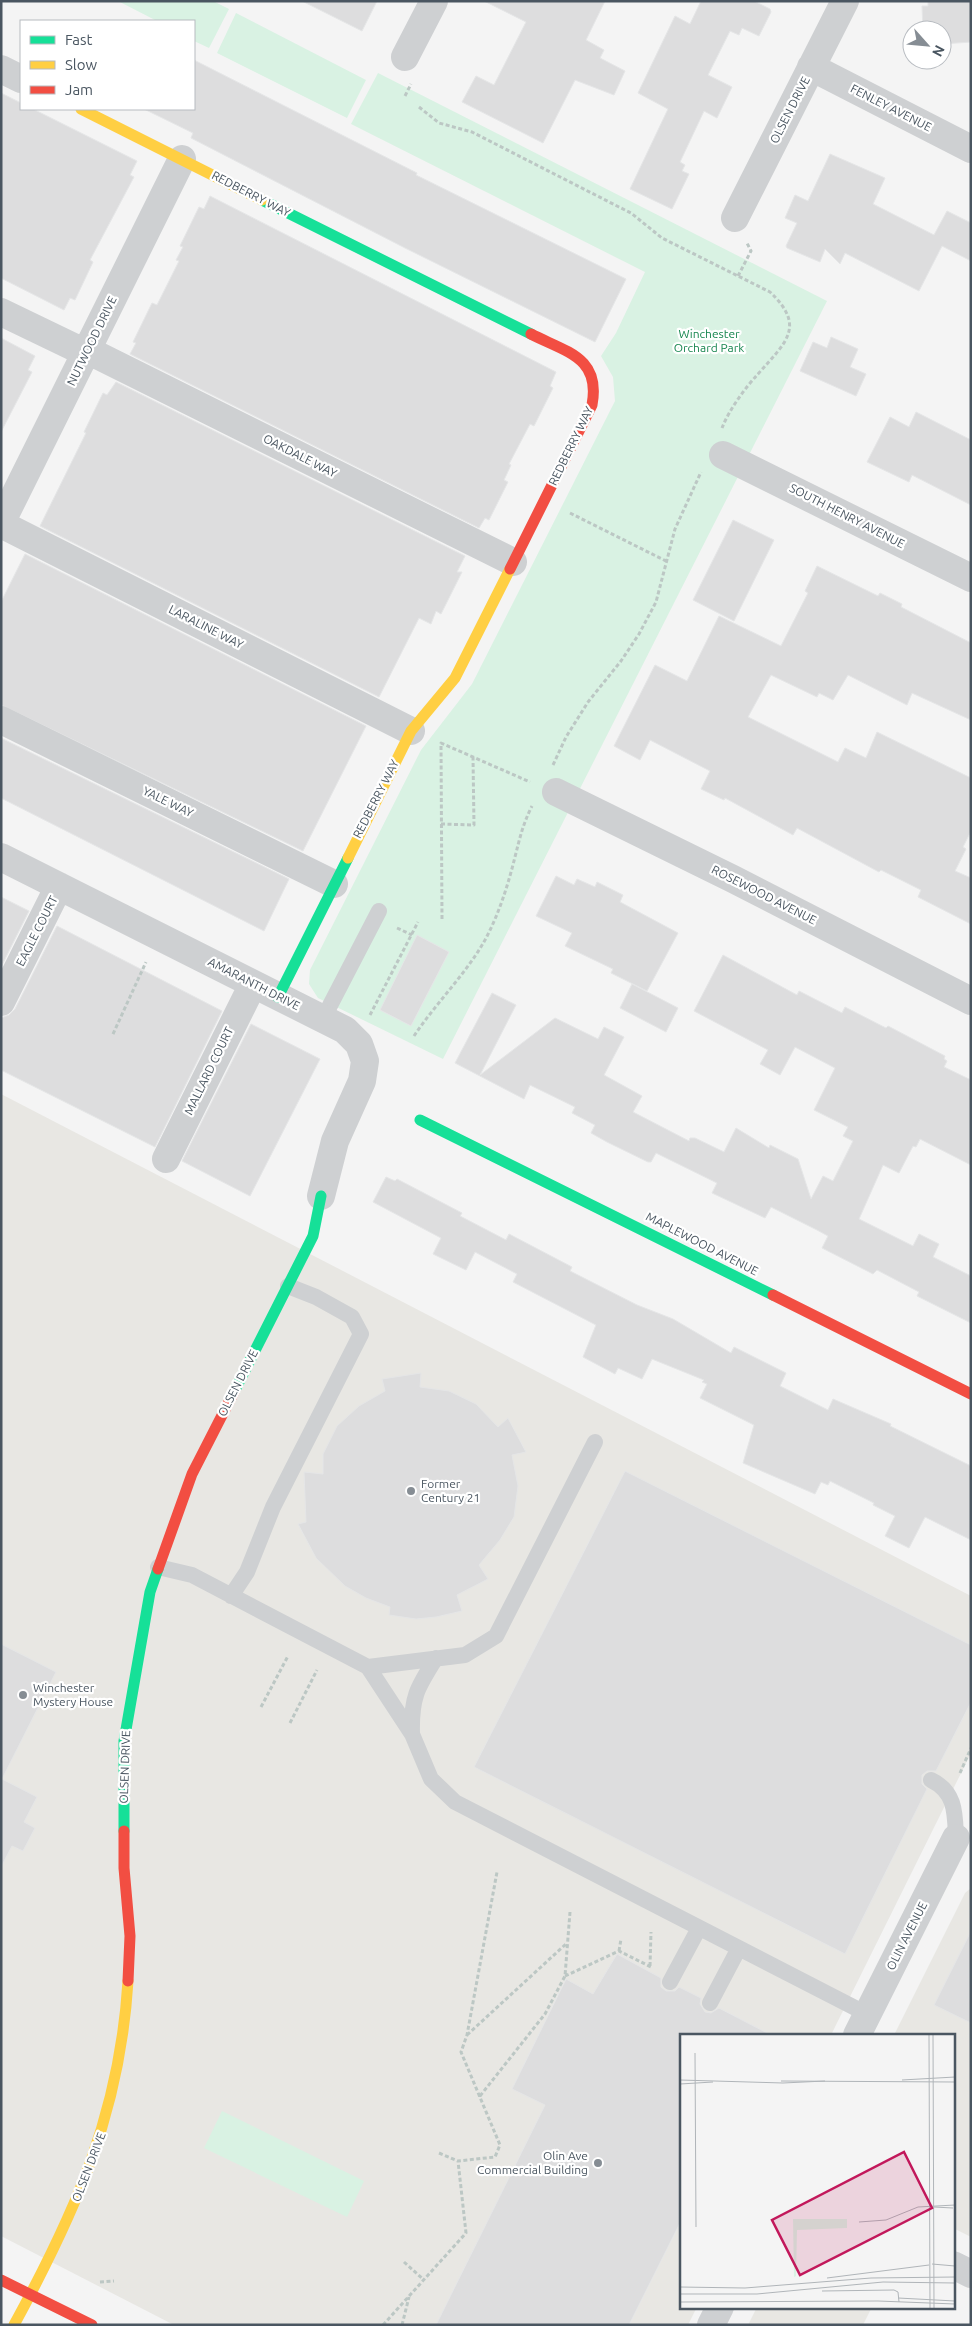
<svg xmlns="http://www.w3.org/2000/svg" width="972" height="2326" font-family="Ubuntu,sans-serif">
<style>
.commercial{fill:#e8e7e3}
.green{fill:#d9f2e3}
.building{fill:#ddddde;stroke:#e5e6e7}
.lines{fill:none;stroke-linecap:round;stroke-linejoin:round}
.path{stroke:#bcc7c4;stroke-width:3;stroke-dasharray:4 2.5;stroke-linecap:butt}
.lane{stroke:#ced0d2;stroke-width:16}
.street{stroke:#ced0d2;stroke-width:28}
.fast{stroke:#16e098;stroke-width:11}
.slow{stroke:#ffcf43;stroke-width:11}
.jam{stroke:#f24e42;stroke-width:11}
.poi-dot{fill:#868d94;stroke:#fff;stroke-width:2}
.labels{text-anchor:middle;stroke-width:4.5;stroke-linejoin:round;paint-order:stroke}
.street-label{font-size:12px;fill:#4a5661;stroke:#fff}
.park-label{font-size:12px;fill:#17864f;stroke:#fff}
.poi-label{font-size:12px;fill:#4a5661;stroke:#fff;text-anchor:start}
.inset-road{fill:none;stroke:#b0b5b9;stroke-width:1}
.view{fill:#c2185b;fill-opacity:0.15;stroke:#c2185b;stroke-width:2.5}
.inset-edge{fill:none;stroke:#4a5661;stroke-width:2.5}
</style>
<rect width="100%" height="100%" fill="#f4f4f4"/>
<path class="commercial" d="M 1,1094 L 971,1596 L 971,1753 L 831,2035 L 681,2035 L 681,2307 L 697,2307 L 688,2325 L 174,2325 L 1,2236 Z
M 971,1888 L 971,2237 L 953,2228 L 953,2035 L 894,2035 L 965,1893 Z
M 757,2307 L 872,2307 L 863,2325 L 748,2325 Z"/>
<path class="green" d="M 118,1 L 213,1 L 229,9 L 209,48 L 194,41 L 194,21 L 157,21 Z
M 236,13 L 366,80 L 347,118 L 217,53 Z
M 378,73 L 827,301 L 443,1059 L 318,998 L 309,984 L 310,970 L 421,750 L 472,684 L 615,401 L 613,377 L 601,356 L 616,333 L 645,272 L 351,124 Z
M 222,2111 L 364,2181 L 347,2217 L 204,2148 Z"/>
<path class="building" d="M 302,1 L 377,1 L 362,31 Z
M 484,1 L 605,1 L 586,40 L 604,50 L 600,58 L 625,71 L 614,95 L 575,80 L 543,143 L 462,102 L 476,76 L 494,85 L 526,22 Z
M 701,1 L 754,1 L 770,9 L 771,12 L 759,36 L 742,28 L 739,35 L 730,31 L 708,75 L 732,87 L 717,118 L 704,111 L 680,162 L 685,165 L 682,171 L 689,174 L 672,209 L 630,189 L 668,109 L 638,93 L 675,16 L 690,24 Z
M 928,1 L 971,1 L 971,42 L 942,44 L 942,30 L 923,30 L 922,6 L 928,6 Z
M 194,60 L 417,173 L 416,175 L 626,279 L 595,342 L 405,248 L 191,138 L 193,133 L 144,109 L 194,109 Z
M 1,93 L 21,103 L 21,109 L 33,109 L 137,161 L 130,175 L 134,177 L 90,260 L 93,262 L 75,300 L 70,298 L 64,310 L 1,278 Z
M 830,154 L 885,178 L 873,204 L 934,235 L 947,211 L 971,223 L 971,261 L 942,246 L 919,291 L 845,253 L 840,264 L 825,249 L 820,262 L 787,248 L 786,246 L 797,223 L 785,218 L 795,195 L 808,201 Z
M 210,196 L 556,372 L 550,386 L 553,388 L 534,426 L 530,424 L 509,464 L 511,465 L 504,480 L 508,482 L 489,520 L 485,518 L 479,528 L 130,354 L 136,343 L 133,342 L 152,303 L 157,305 L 179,261 L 176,260 L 183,247 L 180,246 L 199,207 L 204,209 Z
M 831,337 L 858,349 L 850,367 L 866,374 L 856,396 L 800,371 L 813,342 L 827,348 Z
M 1,338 L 35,356 L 28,370 L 32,372 L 1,432 Z
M 116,382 L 465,556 L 457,572 L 462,572 L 441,614 L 436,611 L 431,624 L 419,618 L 379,697 L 40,526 L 86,433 L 84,432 L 103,393 L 107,395 Z
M 916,412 L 971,440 L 971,505 L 912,475 L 909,482 L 867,462 L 890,417 L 909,427 Z
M 733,520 L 774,540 L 734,621 L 693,600 Z
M 25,554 L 366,726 L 303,851 L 1,705 L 1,602 Z
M 817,566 L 878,596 L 880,593 L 902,604 L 901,607 L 971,643 L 971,720 L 912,693 L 907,705 L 848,675 L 833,700 L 819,693 L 817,697 L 771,675 L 748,717 L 838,762 L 845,748 L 866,758 L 877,732 L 971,778 L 971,831 L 963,847 L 966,849 L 955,871 L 971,878 L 971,924 L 918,897 L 921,890 L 881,870 L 879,872 L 797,828 L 793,835 L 725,798 L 724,800 L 701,789 L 710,771 L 650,740 L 640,760 L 614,746 L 655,665 L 687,681 L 719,616 L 781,646 L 808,593 L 805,591 Z
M 1,738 L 289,879 L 264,931 L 1,798 Z
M 556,876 L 574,885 L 577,879 L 595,887 L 597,882 L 623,895 L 620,902 L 678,933 L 647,991 L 611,973 L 613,969 L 565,946 L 572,933 L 536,916 Z
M 1,897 L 29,911 L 1,967 Z
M 57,926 L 222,1011 L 155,1147 L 1,1070 L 1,1018 L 9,1015 L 15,1009 Z
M 417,935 L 449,952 L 411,1026 L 380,1010 Z
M 723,955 L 797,995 L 799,991 L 842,1013 L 845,1007 L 886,1028 L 888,1026 L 945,1056 L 944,1059 L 947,1061 L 944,1067 L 971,1080 L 971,1165 L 920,1139 L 916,1147 L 913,1146 L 899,1173 L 883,1165 L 859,1219 L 913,1246 L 919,1234 L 939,1244 L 933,1257 L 971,1276 L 971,1323 L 917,1296 L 919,1292 L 877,1270 L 873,1274 L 822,1248 L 828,1236 L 817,1230 L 771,1207 L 765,1218 L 712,1193 L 717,1183 L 656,1153 L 651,1162 L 648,1162 L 607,1142 L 591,1133 L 595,1125 L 572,1113 L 575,1107 L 530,1085 L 524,1099 L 455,1063 L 492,993 L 516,1005 L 480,1075 L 555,1018 L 598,1039 L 604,1027 L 624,1037 L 604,1075 L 642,1096 L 633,1112 L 689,1141 L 690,1138 L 695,1138 L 724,1152 L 736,1128 L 769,1148 L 770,1145 L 798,1159 L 811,1199 L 823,1176 L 833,1181 L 853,1141 L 843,1136 L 848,1127 L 814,1110 L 835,1068 L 795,1047 L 780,1075 L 760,1064 L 768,1050 L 694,1011 Z
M 632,984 L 678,1008 L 666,1032 L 620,1008 Z
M 251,1024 L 320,1059 L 250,1196 L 182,1161 Z
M 386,1177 L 395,1181 L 397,1179 L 462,1213 L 460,1216 L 506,1240 L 509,1234 L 572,1267 L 570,1271 L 637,1305 L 673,1319 L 731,1353 L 734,1347 L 786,1373 L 780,1386 L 828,1410 L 833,1399 L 891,1424 L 890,1426 L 971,1466 L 971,1540 L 925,1517 L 909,1548 L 885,1536 L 895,1516 L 873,1505 L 874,1503 L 830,1481 L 828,1485 L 821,1482 L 815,1494 L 743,1463 L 754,1425 L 700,1398 L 707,1384 L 702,1382 L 704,1380 L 652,1359 L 642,1379 L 618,1368 L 615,1374 L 583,1357 L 596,1325 L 513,1282 L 517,1274 L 475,1252 L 466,1270 L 433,1254 L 441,1238 L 373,1202 Z
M 421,1373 L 420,1387 L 449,1391 L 476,1404 L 498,1427 L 508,1418 L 526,1452 L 512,1455 L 518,1486 L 514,1517 L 500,1540 L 479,1565 L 488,1579 L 457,1595 L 462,1611 L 436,1617 L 416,1619 L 389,1615 L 390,1607 L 366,1598 L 345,1586 L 316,1558 L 298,1524 L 306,1522 L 304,1472 L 323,1474 L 323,1454 L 337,1426 L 359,1406 L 385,1391 L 382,1379 Z
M 625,1471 L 971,1645 L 971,1702 L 936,1771 L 927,1771 L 922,1775 L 922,1784 L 927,1789 L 845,1954 L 474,1767 Z
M 1,1644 L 56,1672 L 2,1779 L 37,1797 L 24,1822 L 35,1828 L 23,1851 L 12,1846 L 1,1867 Z
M 971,1931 L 971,2023 L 934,2005 Z
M 617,1954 L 661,1978 L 661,1987 L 666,1991 L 675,1991 L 679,1987 L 701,1998 L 700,2004 L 705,2012 L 711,2013 L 719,2008 L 771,2035 L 681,2035 L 681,2221 L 629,2325 L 436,2325 L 545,2105 L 512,2089 L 566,1979 L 593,1994 Z"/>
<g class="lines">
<path class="path" d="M 405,96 L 411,84
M 419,107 L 439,123 L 472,132 L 619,207 L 631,213 L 662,238 L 770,292 C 807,327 785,343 758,374 C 745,388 729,410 722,428
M 738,276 L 751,251 L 747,243
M 570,513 L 668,562
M 553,765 L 566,737 L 588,702 L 621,661 L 639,634 L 656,602 L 675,529 L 701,472
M 441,824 L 474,825 L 473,757
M 442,919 L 441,743 L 530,782
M 397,928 L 412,935
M 370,1015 L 418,922
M 113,1034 L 146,962
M 414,1036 C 436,1003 466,974 485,940 C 499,914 508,885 515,857 C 520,837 523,824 532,806
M 261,1707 L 288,1656
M 290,1723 L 317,1670
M 960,1773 L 971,1748
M 619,1951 L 621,1939
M 650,1966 L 651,1932
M 565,1976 L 619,1951 L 653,1968
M 467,2035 L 567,1943
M 480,2096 L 545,2014 L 565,1976 L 570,1912
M 439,2153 L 458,2161 L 495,2157 L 500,2145 L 461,2052 L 467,2035 L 497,1872
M 404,2262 L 424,2280
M 100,2282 L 114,2281
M 383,2325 L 466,2233 L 458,2161
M 402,2325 L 409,2297"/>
<path class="lane" d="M 323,1019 L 379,911
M 158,1567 L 192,1575 L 368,1667 L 412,1734 L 431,1779 L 455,1802 L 867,2014
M 231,1596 L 247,1572 L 273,1507 L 361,1334 L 352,1317 L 316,1297 L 288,1286
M 368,1667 L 465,1655 L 496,1636 L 595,1442
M 412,1734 C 411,1697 417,1688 436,1658
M 931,1780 C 956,1792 955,1814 956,1838
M 670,1982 L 699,1928
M 710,2003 L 739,1948"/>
<path class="street" d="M 405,57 L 434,1
M 811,67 L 971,149
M 1,69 L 21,79
M 735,218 L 845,1
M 1,312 L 86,353
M 87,350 L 513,562
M 723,455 L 971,578
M 1,523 L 182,159
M 1,524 L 411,731
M 1,720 L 334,884
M 556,792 L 733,879 L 971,1001
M 1,857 L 345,1030 L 359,1044 L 365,1061 L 362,1081 L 335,1141 L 321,1196
M 1,1002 L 59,886
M 166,1159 L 253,984
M 857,2035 L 956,1838
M 953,2265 L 971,2274
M 711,2325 L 720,2307"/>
<path class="fast" d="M 262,200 L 531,334
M 278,997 L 348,858
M 420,1120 L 773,1295
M 235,1390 L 313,1236 L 321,1196
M 124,1831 L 124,1741 L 150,1592 L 158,1569"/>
<path class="slow" d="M 81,109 L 262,200
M 348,858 L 411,731 L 455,678 L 510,569
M 14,2325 C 76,2211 120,2113 128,1981"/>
<path class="jam" d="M 510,569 L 592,405 C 601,357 566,352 531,334
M 773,1295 L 971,1394
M 158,1569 L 192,1474 L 235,1390
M 124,1831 L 124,1868 L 130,1936 L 128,1981
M 1,2280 L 92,2325"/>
</g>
<g class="poi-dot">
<circle cx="411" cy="1491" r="5"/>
<circle cx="23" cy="1695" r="5"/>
<circle cx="598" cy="2163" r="5"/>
</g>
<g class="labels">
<g class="street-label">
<text transform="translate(891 108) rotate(27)" y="4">FENLEY AVENUE</text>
<text transform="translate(790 110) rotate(-63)" y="4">OLSEN DRIVE</text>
<text transform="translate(251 194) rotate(27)" y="4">REDBERRY WAY</text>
<text transform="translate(92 341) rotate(-64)" y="4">NUTWOOD DRIVE</text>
<text transform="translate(571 446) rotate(-64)" y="4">REDBERRY WAY</text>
<text transform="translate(300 456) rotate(27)" y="4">OAKDALE WAY</text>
<text transform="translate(847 516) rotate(27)" y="4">SOUTH HENRY AVENUE</text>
<text transform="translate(206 627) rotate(27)" y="4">LARALINE WAY</text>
<text transform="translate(376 799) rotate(-63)" y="4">REDBERRY WAY</text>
<text transform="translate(168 802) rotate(26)" y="4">YALE WAY</text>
<text transform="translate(764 895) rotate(27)" y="4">ROSEWOOD AVENUE</text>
<text transform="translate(37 931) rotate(-63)" y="4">EAGLE COURT</text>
<text transform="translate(254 984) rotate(27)" y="4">AMARANTH DRIVE</text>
<text transform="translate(209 1071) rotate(-64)" y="4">MALLARD COURT</text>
<text transform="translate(702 1244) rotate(27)" y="4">MAPLEWOOD AVENUE</text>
<text transform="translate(238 1383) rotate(-63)" y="4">OLSEN DRIVE</text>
<text transform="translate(125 1767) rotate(-88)" y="4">OLSEN DRIVE</text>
<text transform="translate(907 1936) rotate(-63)" y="4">OLIN AVENUE</text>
<text transform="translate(89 2167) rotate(-69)" y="4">OLSEN DRIVE</text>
</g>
<g class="park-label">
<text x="709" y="338">Winchester<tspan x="709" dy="14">Orchard Park</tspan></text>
</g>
<g class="poi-label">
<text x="421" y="1488">Former<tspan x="421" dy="14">Century 21</tspan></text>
<text x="33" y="1692">Winchester<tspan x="33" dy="14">Mystery House</tspan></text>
<text x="588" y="2160" text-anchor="end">Olin Ave<tspan x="588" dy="14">Commercial Building</tspan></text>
</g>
</g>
<g transform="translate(680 2034)">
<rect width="275" height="275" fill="#f4f4f4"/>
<path d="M 113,185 L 167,185 L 167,194 L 117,196 L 116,242 L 114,243 Z" fill="#d9f2e3"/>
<path class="inset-road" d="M 249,0 L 250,275M 253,0 L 254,275M 15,19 L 16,193M 0,46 L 103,49 L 145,47M 222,46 L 275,43M 101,47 L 275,48M 0,50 L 33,48M 254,173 L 273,174M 179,188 L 206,186 L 238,173 L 275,171M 252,230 L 275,232M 147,244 L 249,231M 0,253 L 65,254 L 191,244 L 275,243M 142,257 L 214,256 L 218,258 L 219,268M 0,260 L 77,260 L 203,248 L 275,249M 218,264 L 275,267M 0,268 L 198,267 L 275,270"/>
<path class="view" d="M 224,118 L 252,174 L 120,241 L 92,186 Z"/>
<rect width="275" height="275" class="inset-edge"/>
</g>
<rect width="972" height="2326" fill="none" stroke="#4a5661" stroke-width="5"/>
<rect x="20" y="20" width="175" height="90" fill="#ffffff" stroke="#b7bbc0"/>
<rect x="30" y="36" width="25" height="8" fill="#16e098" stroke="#b7bbc0"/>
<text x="65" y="45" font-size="15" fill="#4a5661">Fast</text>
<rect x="30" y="61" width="25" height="8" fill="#ffcf43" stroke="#b7bbc0"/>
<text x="65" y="70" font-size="15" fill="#4a5661">Slow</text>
<rect x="30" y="86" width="25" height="8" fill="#f24e42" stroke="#b7bbc0"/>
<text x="65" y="95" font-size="15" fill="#4a5661">Jam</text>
<g transform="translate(927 45) rotate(117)"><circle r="24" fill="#ffffff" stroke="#b7bbc0"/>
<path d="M0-4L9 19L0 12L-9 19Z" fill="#868d94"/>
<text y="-8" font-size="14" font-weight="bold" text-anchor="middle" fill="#4a5661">N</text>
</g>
</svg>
